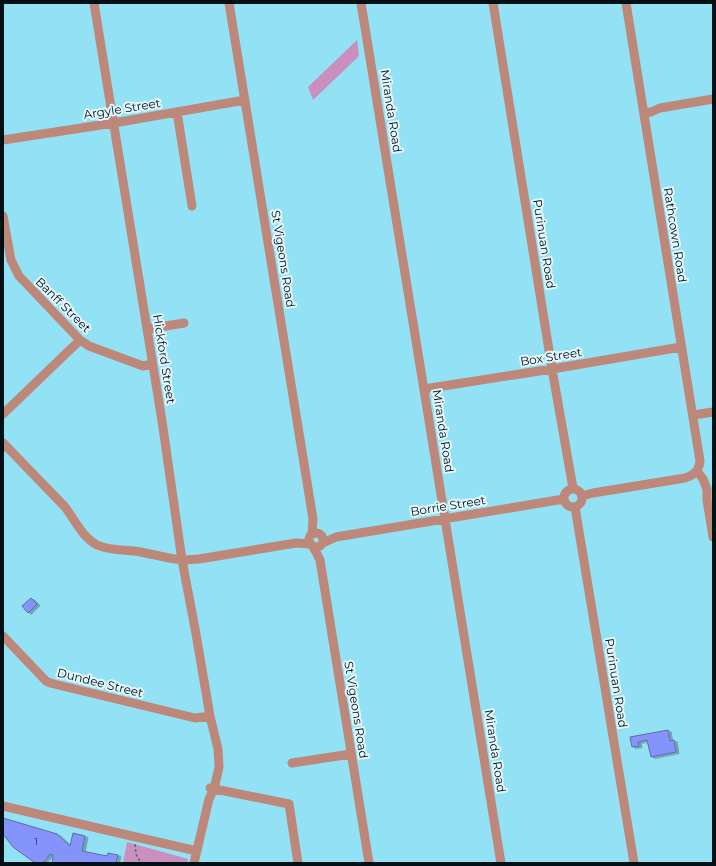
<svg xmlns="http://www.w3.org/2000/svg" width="716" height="866" font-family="Montserrat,sans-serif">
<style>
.green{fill:#ca8fbc}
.building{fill:#8494fc;stroke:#616b9f;filter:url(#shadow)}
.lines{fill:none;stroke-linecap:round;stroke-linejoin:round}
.path{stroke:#477581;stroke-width:1.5;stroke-dasharray:3 2;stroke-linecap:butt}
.minor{stroke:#bd887a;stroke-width:9}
.labels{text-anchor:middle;stroke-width:4;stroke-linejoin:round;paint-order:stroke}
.number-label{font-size:10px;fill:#21314f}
.street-label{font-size:12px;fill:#001015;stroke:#e2f8fe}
</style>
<defs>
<filter id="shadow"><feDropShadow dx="3" dy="1.5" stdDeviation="0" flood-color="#0004"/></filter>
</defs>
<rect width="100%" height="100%" fill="#92e1f5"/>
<path class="green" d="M 357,40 L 359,56 L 313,100 L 308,87 Z
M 127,842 L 188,859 L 187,863 L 123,863 Z"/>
<path class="building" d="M 31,598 L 37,604 L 28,613 L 22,606 Z
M 668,730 L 670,741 L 674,740 L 676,752 L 651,757 L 647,740 L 638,742 L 639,746 L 632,747 L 630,737 Z
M 3,818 L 57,834 L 70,846 L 73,833 L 85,836 L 82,851 L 107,856 L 108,853 L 118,855 L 116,863 L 52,863 L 53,855 L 50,854 L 43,863 L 35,863 L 13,847 L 3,834 Z"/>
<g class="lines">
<path class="path" d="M 135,844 L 136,854 L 141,863"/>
<path class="minor" d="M 94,3 L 162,421 L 182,560 L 196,634 L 210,716 L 218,749 L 219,767 L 214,789 L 209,799 L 194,863
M 229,3 L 313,519 L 312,534
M 361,3 C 408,290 454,576 501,863
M 493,3 L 552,369 L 573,488
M 177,112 L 192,206
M 644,113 L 651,112 L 660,108 L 713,99
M 3,140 L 114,123 L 245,100
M 3,216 L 11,260 L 19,276 L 80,340 L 89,346 L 143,366 L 152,364
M 147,329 L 184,323
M 424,389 L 552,369 L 681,347
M 3,414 L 80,340
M 693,415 L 713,412
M 3,443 L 65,507 C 75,520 82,537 97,545 C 108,550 122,550 134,551 C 150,553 167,559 183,560 C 188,560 194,559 199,559 L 296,543 L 311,544
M 697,471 L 703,479 L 707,489 L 707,500 L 713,537
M564 498a9 9 0 1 1 18 0a9 9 0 1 1-18 0Z
M 582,496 L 593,493 L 685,478 C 694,475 699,471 700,461 L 626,3
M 575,507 L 634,863
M309 540a7 7 0 1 1 14 0a7 7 0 1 1-14 0Z
M 323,543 L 336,537 L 564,499
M 312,545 L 316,552 L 320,560 L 369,863
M 3,636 L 46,681 L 50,683 L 195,718 L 210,716
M 292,763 L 351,754
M 210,788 L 289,804 L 298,863
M 3,806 L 136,837 L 197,851"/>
</g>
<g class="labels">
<g class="number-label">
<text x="36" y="845">1</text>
</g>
<g class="street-label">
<text transform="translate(122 109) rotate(-9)" y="4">Argyle Street</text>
<text transform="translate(391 111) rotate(81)" y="4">Miranda Road</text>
<text transform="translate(675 235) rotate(81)" y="4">Rathcown Road</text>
<text transform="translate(544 244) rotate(81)" y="4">Purinuan Road</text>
<text transform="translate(283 259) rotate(81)" y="4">St Vigeons Road</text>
<text transform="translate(63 305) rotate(45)" y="4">Banff Street</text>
<text transform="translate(551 357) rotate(-9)" y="4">Box Street</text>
<text transform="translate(164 359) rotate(81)" y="4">Hickford Street</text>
<text transform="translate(443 431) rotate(81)" y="4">Miranda Road</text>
<text transform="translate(448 506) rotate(-9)" y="4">Borrie Street</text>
<text transform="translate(100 683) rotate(14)" y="4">Dundee Street</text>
<text transform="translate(616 683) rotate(81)" y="4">Purinuan Road</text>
<text transform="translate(356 710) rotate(81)" y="4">St Vigeons Road</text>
<text transform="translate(495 751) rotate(81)" y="4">Miranda Road</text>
</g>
</g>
<rect width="716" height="866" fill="none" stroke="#001015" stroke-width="8"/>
</svg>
